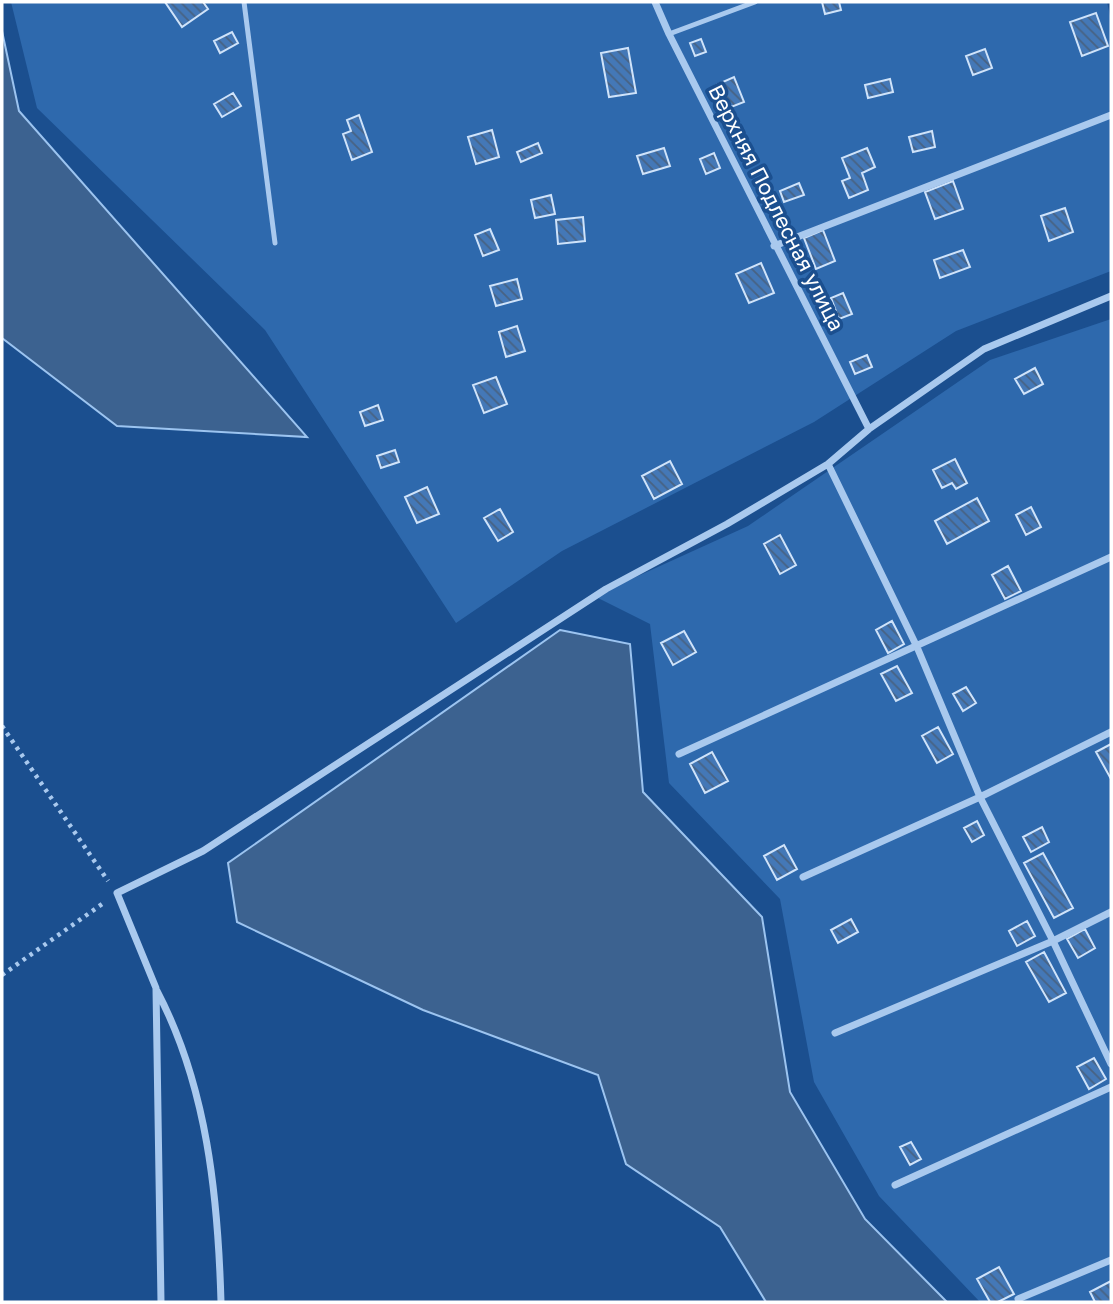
<svg xmlns="http://www.w3.org/2000/svg" width="1113" height="1304" font-family="'Golos Text',sans-serif">
<style>
.garden{fill:#2e69ad}
.water{fill:#3c6290;stroke:#9cc4f0;stroke-width:2}
.building{fill:url(#building-back-hatch);stroke:#cfe3fa;stroke-width:2}
.lines{fill:none;stroke-linecap:round;stroke-linejoin:round}
.path{stroke:#a9c9ee;stroke-width:4.5;stroke-dasharray:3.5 5;stroke-linecap:butt}
.service{stroke:#a9c9ee;stroke-width:5}
.minor{stroke:#a9c9ee;stroke-width:7}
.labels{text-anchor:middle;stroke-width:7;stroke-linejoin:round;paint-order:stroke}
.street-label{font-size:21px;fill:#fff;stroke:#1b4f8f}
</style>
<defs>
<pattern id="building-back-hatch" width="6" height="6" patternUnits="userSpaceOnUse" patternTransform="scale(1.75)"><rect width="6" height="6" fill="#4478b7"/><path d="M-1 5l2 2M0 0l6 6M5-1l2 2" fill="none" stroke="#486282"/></pattern>
</defs>
<rect width="100%" height="100%" fill="#1b4f8f"/>
<path class="garden" d="M 11,2 L 1107,2 L 1111,20 L 1111,271 L 956,331 L 814,422 L 562,551 L 456,623 L 265,330 L 37,108 Z
M 1111,319 L 1111,1302 L 980,1302 L 879,1196 L 814,1082 L 780,899 L 669,783 L 650,624 L 594,596 L 748,526 L 990,360 Z"/>
<path class="water" d="M 2,31 L 19,111 L 307,437 L 117,426 L 2,338 Z
M 560,630 L 630,644 L 643,792 L 762,917 L 790,1092 L 865,1219 L 947,1302 L 766,1302 L 720,1227 L 626,1164 L 598,1075 L 423,1010 L 237,922 L 228,863 Z"/>
<path class="building" d="M 165,2 L 203,2 L 208,9 L 182,27 Z
M 822,2 L 839,2 L 841,10 L 825,14 Z
M 1096,13 L 1108,46 L 1082,56 L 1070,22 Z
M 232,32 L 238,43 L 220,53 L 214,41 Z
M 701,39 L 706,52 L 695,56 L 690,43 Z
M 628,48 L 636,93 L 609,97 L 601,53 Z
M 985,49 L 992,68 L 973,75 L 966,56 Z
M 734,77 L 744,102 L 726,109 L 716,85 Z
M 890,79 L 893,92 L 868,98 L 865,85 Z
M 233,93 L 241,106 L 222,117 L 214,104 Z
M 359,115 L 372,152 L 352,160 L 343,134 L 351,131 L 347,120 Z
M 492,130 L 499,157 L 476,164 L 468,137 Z
M 932,131 L 935,147 L 913,152 L 909,137 Z
M 538,143 L 542,153 L 521,162 L 517,152 Z
M 664,148 L 670,166 L 643,174 L 637,156 Z
M 867,148 L 875,167 L 862,173 L 868,190 L 849,198 L 842,181 L 850,178 L 842,158 Z
M 714,153 L 720,168 L 706,174 L 700,159 Z
M 953,181 L 963,209 L 935,219 L 925,192 Z
M 799,183 L 804,195 L 784,202 L 780,191 Z
M 551,195 L 555,214 L 535,218 L 531,200 Z
M 1065,208 L 1073,232 L 1049,241 L 1041,216 Z
M 583,217 L 585,241 L 558,244 L 556,220 Z
M 490,229 L 499,250 L 483,256 L 475,235 Z
M 823,230 L 835,261 L 816,269 L 804,238 Z
M 963,250 L 970,267 L 940,278 L 934,260 Z
M 761,263 L 774,293 L 749,303 L 736,274 Z
M 517,279 L 522,299 L 496,306 L 490,286 Z
M 843,293 L 852,314 L 839,319 L 831,298 Z
M 517,326 L 525,351 L 506,357 L 499,332 Z
M 867,355 L 872,367 L 855,374 L 850,362 Z
M 1035,368 L 1043,384 L 1024,394 L 1015,379 Z
M 496,377 L 507,404 L 484,413 L 473,385 Z
M 378,405 L 383,420 L 365,426 L 360,412 Z
M 395,450 L 399,462 L 381,468 L 377,456 Z
M 955,459 L 967,483 L 956,489 L 952,483 L 942,488 L 933,470 Z
M 670,461 L 682,484 L 654,499 L 642,476 Z
M 427,487 L 439,514 L 417,523 L 405,497 Z
M 977,498 L 989,521 L 947,544 L 935,521 Z
M 1031,507 L 1041,527 L 1026,535 L 1016,515 Z
M 500,509 L 513,532 L 498,541 L 484,518 Z
M 780,535 L 796,565 L 780,574 L 764,544 Z
M 1008,566 L 1021,591 L 1005,599 L 992,575 Z
M 892,621 L 904,644 L 888,653 L 876,630 Z
M 684,631 L 696,652 L 673,665 L 661,643 Z
M 897,666 L 912,693 L 896,701 L 881,674 Z
M 966,687 L 976,703 L 963,711 L 953,694 Z
M 938,727 L 953,754 L 937,763 L 922,736 Z
M 1111,744 L 1111,779 L 1096,752 Z
M 712,752 L 728,781 L 705,793 L 690,764 Z
M 977,821 L 984,835 L 972,842 L 964,828 Z
M 1042,827 L 1049,842 L 1031,852 L 1023,837 Z
M 784,845 L 797,869 L 777,880 L 764,856 Z
M 1043,853 L 1073,908 L 1054,918 L 1024,863 Z
M 851,919 L 858,932 L 838,943 L 831,930 Z
M 1027,921 L 1035,936 L 1017,946 L 1009,931 Z
M 1085,929 L 1095,948 L 1078,958 L 1067,939 Z
M 1044,952 L 1066,993 L 1049,1002 L 1026,962 Z
M 1094,1058 L 1106,1079 L 1089,1089 L 1077,1067 Z
M 911,1142 L 921,1159 L 910,1165 L 900,1147 Z
M 999,1267 L 1014,1294 L 998,1302 L 990,1302 L 977,1279 Z
M 1111,1281 L 1111,1302 L 1095,1302 L 1090,1292 Z"/>
<g class="lines">
<path class="path" d="M 2,726 L 108,881
M 2,975 L 105,902"/>
<path class="service" d="M 244,2 L 275,243
M 669,34 L 755,2"/>
<path class="minor" d="M 655,2 L 669,34 L 869,429
M 774,246 L 1111,115
M 828,464 L 917,647 L 980,797 L 1053,941 L 1111,1064
M 679,754 L 1111,557
M 803,877 L 980,797 L 1111,732
M 157,991 C 207,1086 218,1196 221,1302
M 835,1033 L 1053,941 L 1111,912
M 895,1185 L 1111,1087
M 1018,1299 L 1111,1260
M 161,1302 L 156,988 L 117,893 L 203,851 L 606,589 L 727,524 L 828,464 L 869,429 L 984,349 L 1111,296"/>
</g>
<g class="labels">
<g class="street-label">
<text transform="translate(776 208) rotate(63)" y="7">Верхняя Подлесная улица</text>
</g>
</g>
<rect width="1113" height="1304" fill="none" stroke="#ffffff" stroke-width="7"/>
</svg>
